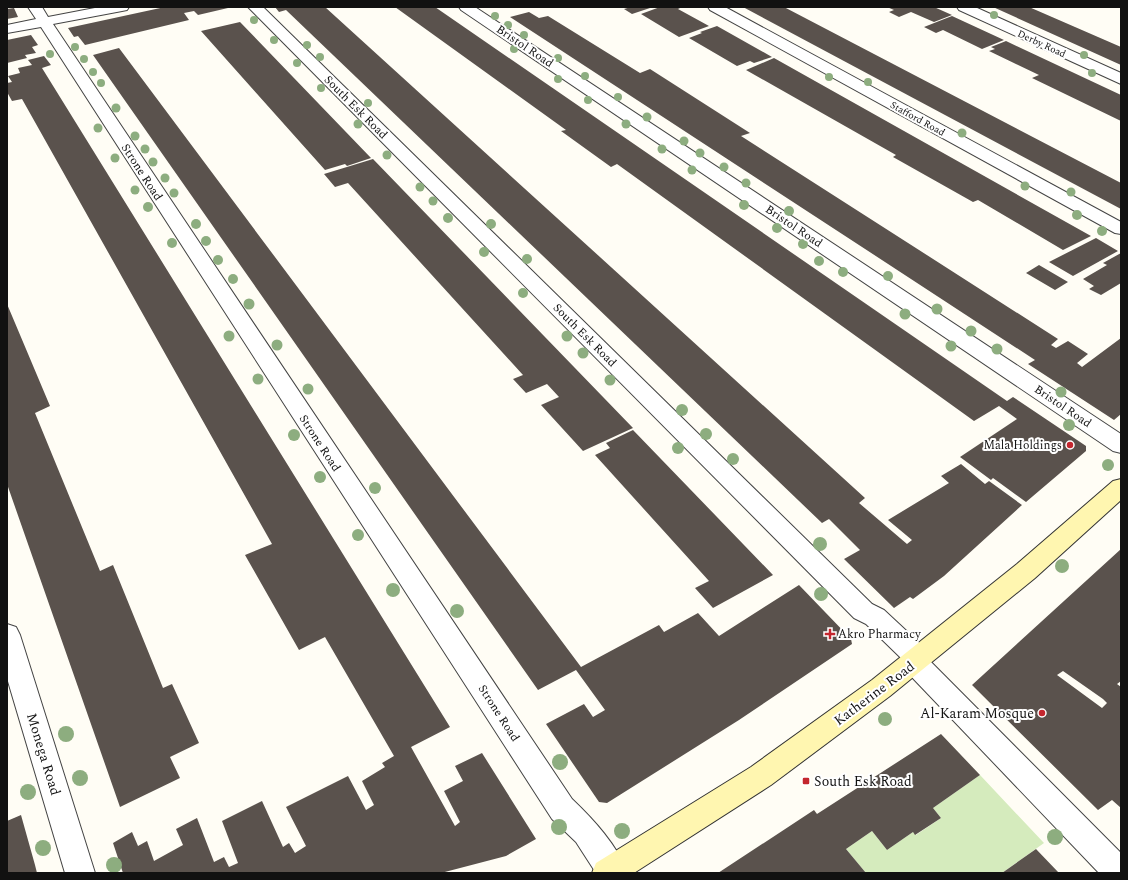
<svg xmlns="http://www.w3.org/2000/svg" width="1128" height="880" font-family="Spectral,serif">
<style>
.green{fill:#d5ebbd}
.building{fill:#5a524d;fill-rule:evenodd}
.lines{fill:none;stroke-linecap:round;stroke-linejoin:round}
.street-casing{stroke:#444;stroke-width:2}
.secondary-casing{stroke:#333;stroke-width:2}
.street{fill:#fff;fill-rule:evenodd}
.secondary{fill:#fff6b0;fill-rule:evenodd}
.tree{fill:#8dad7f}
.poi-dot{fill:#c4262e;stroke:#fff;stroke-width:1.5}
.labels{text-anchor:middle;stroke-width:4;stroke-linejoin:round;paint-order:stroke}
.far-street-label{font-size:10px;fill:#111;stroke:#fff}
.street-label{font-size:12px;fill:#111;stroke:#fff}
.poi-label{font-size:12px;fill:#111;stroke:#fff;text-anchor:end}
.near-street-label{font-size:14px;fill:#111;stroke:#fff}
.near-poi-label{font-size:14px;fill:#111;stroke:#fff;text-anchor:end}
</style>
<rect width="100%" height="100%" fill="#fffdf5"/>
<path class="green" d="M 980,775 L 1044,843 L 1002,873 L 866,873 L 846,849 L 872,831 L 887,850 L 913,832 L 916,835 L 941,818 L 933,808 Z"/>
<path class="building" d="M 165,7 L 228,8 L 198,15 L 194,11 L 184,13 L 189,20 L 85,45 L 78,36 L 74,37 L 68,28 Z
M 275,7 L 325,7 L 865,498 L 859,503 L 907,544 L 912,540 L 888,520 L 949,483 L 941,476 L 961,464 L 985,484 L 989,481 L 1022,505 L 944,576 L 913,599 L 910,597 L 894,608 L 844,559 L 860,550 L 829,519 L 822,523 L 286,10 L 279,12 Z
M 395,7 L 435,7 L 1007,401 L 1013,397 L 1086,446 L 1086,451 L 1026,502 L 993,478 L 991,480 L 960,457 L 1017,419 L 999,406 L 974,421 L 617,164 L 611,167 L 561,131 L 566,130 Z
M 631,7 L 653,7 L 632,14 L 624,9 Z
M 660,7 L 682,7 L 678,9 L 709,26 L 679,37 L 641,14 Z
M 743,7 L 784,7 L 1121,183 L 1121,209 Z
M 887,7 L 934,7 L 952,15 L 934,22 L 911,12 L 899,17 L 889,12 L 894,10 Z
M 993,7 L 1029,7 L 1121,47 L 1121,65 Z
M 14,8 L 18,17 L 7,19 L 7,9 Z
M 529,12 L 539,18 L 548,16 L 640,73 L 650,69 L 750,133 L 741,136 L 1058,339 L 1051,345 L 1056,348 L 1068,341 L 1088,354 L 1077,363 L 1082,367 L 1121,338 L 1121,414 L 1114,420 L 1028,364 L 1035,360 L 510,17 Z
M 952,16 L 1004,40 L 982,49 L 943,30 L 936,33 L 924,27 Z
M 240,22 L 371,158 L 347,166 L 345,164 L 325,170 L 201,31 Z
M 717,26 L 772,57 L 754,63 L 750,61 L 737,66 L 689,38 L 702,33 L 700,32 Z
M 31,35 L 38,45 L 32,47 L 36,53 L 25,55 L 27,58 L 7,63 L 7,40 Z
M 1006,41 L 1121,95 L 1121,121 L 1032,78 L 1039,75 L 989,51 L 995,49 L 991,47 Z
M 119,48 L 581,667 L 659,625 L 664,632 L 698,613 L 719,636 L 799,585 L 851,639 L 852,644 L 739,720 L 607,803 L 599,802 L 546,724 L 584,704 L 593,717 L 605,710 L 576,670 L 538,690 L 93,55 Z
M 44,56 L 51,65 L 42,68 L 450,727 L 411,747 L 455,826 L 460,822 L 444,791 L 463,781 L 455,766 L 482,753 L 536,839 L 506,856 L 441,873 L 123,873 L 113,843 L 132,832 L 138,846 L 147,841 L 154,861 L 183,845 L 176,829 L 197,818 L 214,862 L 224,857 L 229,867 L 238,863 L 222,821 L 262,801 L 283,847 L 289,843 L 295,853 L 306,846 L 286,807 L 348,776 L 366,810 L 374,805 L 362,781 L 385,767 L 382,763 L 394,756 L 325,637 L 299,650 L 245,555 L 272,544 L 22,99 L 12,101 L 7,92 L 7,83 L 12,82 L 8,76 L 20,73 L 18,68 L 32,65 L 28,60 Z
M 774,58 L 1091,236 L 1063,250 L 978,200 L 973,202 L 893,157 L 896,155 L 746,70 Z
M 373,159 L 633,428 L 583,451 L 541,405 L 559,397 L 547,384 L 526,393 L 513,379 L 523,375 L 348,183 L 335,187 L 324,174 Z
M 1096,238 L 1118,251 L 1073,276 L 1049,262 Z
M 1121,253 L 1121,283 L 1101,295 L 1089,289 L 1094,286 L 1083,279 L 1107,265 L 1103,263 Z
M 1039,265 L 1068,282 L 1055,290 L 1026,273 Z
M 7,304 L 50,406 L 35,413 L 100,571 L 113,565 L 163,688 L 172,684 L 199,743 L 170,757 L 180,778 L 120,807 L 7,484 Z
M 633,430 L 773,575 L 713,608 L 695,588 L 709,581 L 595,455 L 610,448 L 606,443 Z
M 1121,549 L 1121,681 L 1117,684 L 1121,687 L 1121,808 L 1112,800 L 1098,810 L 972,685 ZM 1063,671 L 1103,699 L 1107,703 L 1102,708 L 1057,675 Z
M 941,734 L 980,775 L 933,808 L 941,818 L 915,835 L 913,832 L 887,850 L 872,831 L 846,849 L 866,873 L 718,873 L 814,810 L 817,814 Z
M 21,815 L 35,865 L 37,873 L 7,873 L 7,821 Z
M 1036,849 L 1059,873 L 1002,873 Z"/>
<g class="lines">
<defs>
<path id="street" d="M 28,7 L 42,7 L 48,17 L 100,7 L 129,7 L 127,10 L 122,11 L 53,24 L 572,799 C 595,821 616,844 628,873 L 596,873 L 576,842 L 552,819 L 41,27 L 7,33 L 7,25 L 36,19 Z
M 248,7 L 263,7 L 872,604 L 884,610 L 928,651 L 932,659 L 931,662 L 1121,853 L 1121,873 L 1099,873 L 905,670 L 901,662 L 902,659 L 866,624 L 854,618 Z
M 459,7 L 475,7 L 1121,434 L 1121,453 L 1113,451 L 461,10 Z
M 708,7 L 725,7 L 1121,222 L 1121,234 L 1115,233 L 710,10 Z
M 957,7 L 975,7 L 1121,73 L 1121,84 L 959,10 Z
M 7,624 L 16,627 L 20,635 L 95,873 L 65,873 L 7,678 Z"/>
<path id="secondary" d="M 1121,479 L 1121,500 L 1035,578 L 890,696 L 771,785 L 634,873 L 592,873 L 596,863 L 751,767 L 872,680 L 1017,564 L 1113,481 Z"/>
</defs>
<use href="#street" class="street-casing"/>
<use href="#secondary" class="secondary-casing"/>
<use href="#street" class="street"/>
<use href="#secondary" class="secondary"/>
</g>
<g class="tree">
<circle cx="994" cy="15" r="4"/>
<circle cx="495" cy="16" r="4"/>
<circle cx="254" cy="20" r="4"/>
<circle cx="508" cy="25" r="4"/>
<circle cx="524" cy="35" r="4"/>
<circle cx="274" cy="40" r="4"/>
<circle cx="307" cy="45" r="4"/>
<circle cx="75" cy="47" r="4"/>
<circle cx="514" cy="49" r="4"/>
<circle cx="50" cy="54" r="4"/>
<circle cx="1084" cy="55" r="4"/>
<circle cx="320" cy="57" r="4"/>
<circle cx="558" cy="58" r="4"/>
<circle cx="84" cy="59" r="4"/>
<circle cx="297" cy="63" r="4"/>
<circle cx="93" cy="72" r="4"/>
<circle cx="1092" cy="73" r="4"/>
<circle cx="585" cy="76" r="4"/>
<circle cx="829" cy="77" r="4"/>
<circle cx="558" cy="79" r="4"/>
<circle cx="868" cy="82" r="4"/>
<circle cx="101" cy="83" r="4"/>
<circle cx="321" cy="88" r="4"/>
<circle cx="618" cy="97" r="4"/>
<circle cx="588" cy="100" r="4"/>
<circle cx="368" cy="103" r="4"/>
<circle cx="116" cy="108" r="4.5"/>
<circle cx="647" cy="117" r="4.5"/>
<circle cx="358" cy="124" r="4.5"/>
<circle cx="626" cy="124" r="4.5"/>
<circle cx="98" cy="128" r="4.5"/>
<circle cx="962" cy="133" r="4.5"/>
<circle cx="135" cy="136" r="4.5"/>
<circle cx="684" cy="141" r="4.5"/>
<circle cx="145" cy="149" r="4.5"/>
<circle cx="662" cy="149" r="4.5"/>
<circle cx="700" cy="153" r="4.5"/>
<circle cx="387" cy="155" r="4.5"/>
<circle cx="115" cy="158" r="4.5"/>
<circle cx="153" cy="162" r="4.5"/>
<circle cx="724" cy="167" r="4.5"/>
<circle cx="692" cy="170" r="4.5"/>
<circle cx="165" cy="178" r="4.5"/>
<circle cx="746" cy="183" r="4.5"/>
<circle cx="1025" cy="186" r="4.5"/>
<circle cx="420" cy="187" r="4.5"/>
<circle cx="135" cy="190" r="4.5"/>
<circle cx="1071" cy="192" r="4.5"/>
<circle cx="174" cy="193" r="4.5"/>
<circle cx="433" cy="201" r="4.5"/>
<circle cx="744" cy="205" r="5"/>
<circle cx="148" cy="207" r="5"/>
<circle cx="789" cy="211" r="5"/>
<circle cx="1077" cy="215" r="5"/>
<circle cx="448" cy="218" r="5"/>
<circle cx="196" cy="224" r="5"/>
<circle cx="491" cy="224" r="5"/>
<circle cx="777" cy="228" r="5"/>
<circle cx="1102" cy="231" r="5"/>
<circle cx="206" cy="241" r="5"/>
<circle cx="172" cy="243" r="5"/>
<circle cx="803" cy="244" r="5"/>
<circle cx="484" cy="252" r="5"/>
<circle cx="527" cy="259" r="5"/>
<circle cx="218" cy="260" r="5"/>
<circle cx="819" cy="261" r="5"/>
<circle cx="843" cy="272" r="5"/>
<circle cx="888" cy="276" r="5"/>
<circle cx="233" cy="279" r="5"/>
<circle cx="523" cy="293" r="5"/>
<circle cx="249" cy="304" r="5.5"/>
<circle cx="937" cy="309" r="5.5"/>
<circle cx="905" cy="314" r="5.5"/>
<circle cx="971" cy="331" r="5.5"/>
<circle cx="229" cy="336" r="5.5"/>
<circle cx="567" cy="336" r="5.5"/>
<circle cx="277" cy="345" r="5.5"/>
<circle cx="951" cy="346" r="5.5"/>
<circle cx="997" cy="349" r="5.5"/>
<circle cx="583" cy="353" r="5.5"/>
<circle cx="258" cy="379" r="5.5"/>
<circle cx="610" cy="380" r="5.5"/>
<circle cx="308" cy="389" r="5.5"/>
<circle cx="1061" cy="392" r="5.5"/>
<circle cx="682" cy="410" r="6"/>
<circle cx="1069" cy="425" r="6"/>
<circle cx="706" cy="434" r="6"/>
<circle cx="294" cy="435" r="6"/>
<circle cx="678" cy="448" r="6"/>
<circle cx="733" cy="459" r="6"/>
<circle cx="1108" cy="465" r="6"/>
<circle cx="320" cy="477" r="6"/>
<circle cx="375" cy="488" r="6"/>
<circle cx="358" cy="535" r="6"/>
<circle cx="820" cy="544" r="7"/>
<circle cx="1062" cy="566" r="7"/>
<circle cx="393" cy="590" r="7"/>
<circle cx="821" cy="594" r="7"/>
<circle cx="457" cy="611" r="7"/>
<circle cx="885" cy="719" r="7"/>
<circle cx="66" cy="734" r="8"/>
<circle cx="560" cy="762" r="8"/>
<circle cx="80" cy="778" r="8"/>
<circle cx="28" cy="792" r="8"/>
<circle cx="559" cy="827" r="8"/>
<circle cx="622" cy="831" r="8"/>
<circle cx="1055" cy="837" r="8"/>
<circle cx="43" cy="848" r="8"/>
<circle cx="114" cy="865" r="8"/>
</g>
<g class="poi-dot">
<circle cx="1070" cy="445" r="4"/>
<path d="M828 628h4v4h4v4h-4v4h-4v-4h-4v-4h4z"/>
<circle cx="1042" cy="713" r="4"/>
<rect x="802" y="777" width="8" height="8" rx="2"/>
</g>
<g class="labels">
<g class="far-street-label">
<text transform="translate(1042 43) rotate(25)" y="4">Derby Road</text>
<text transform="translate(918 118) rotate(29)" y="4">Stafford Road</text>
</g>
<g class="street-label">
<text transform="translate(525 46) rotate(34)" y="4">Bristol Road</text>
<text transform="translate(356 107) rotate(45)" y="4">South Esk Road</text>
<text transform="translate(142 172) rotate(57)" y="4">Strone Road</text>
<text transform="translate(794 226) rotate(34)" y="4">Bristol Road</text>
<text transform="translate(585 335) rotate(45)" y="4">South Esk Road</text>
<text transform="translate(1063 406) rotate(34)" y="4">Bristol Road</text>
<text transform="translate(320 443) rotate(57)" y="4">Strone Road</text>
<text transform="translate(499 713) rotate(57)" y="4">Strone Road</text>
</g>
<g class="poi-label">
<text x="1062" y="449">Mala Holdings</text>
<text x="838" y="638" text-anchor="start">Akro Pharmacy</text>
</g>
<g class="near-street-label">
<text transform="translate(874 693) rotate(-37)" y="5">Katherine Road</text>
<text transform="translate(44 754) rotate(73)" y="5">Monega Road</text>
</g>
<g class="near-poi-label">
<text x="1034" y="718">Al-Karam Mosque</text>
<text x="814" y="786" text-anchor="start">South Esk Road</text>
</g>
</g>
<rect width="1128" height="880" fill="none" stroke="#111111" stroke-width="16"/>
</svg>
